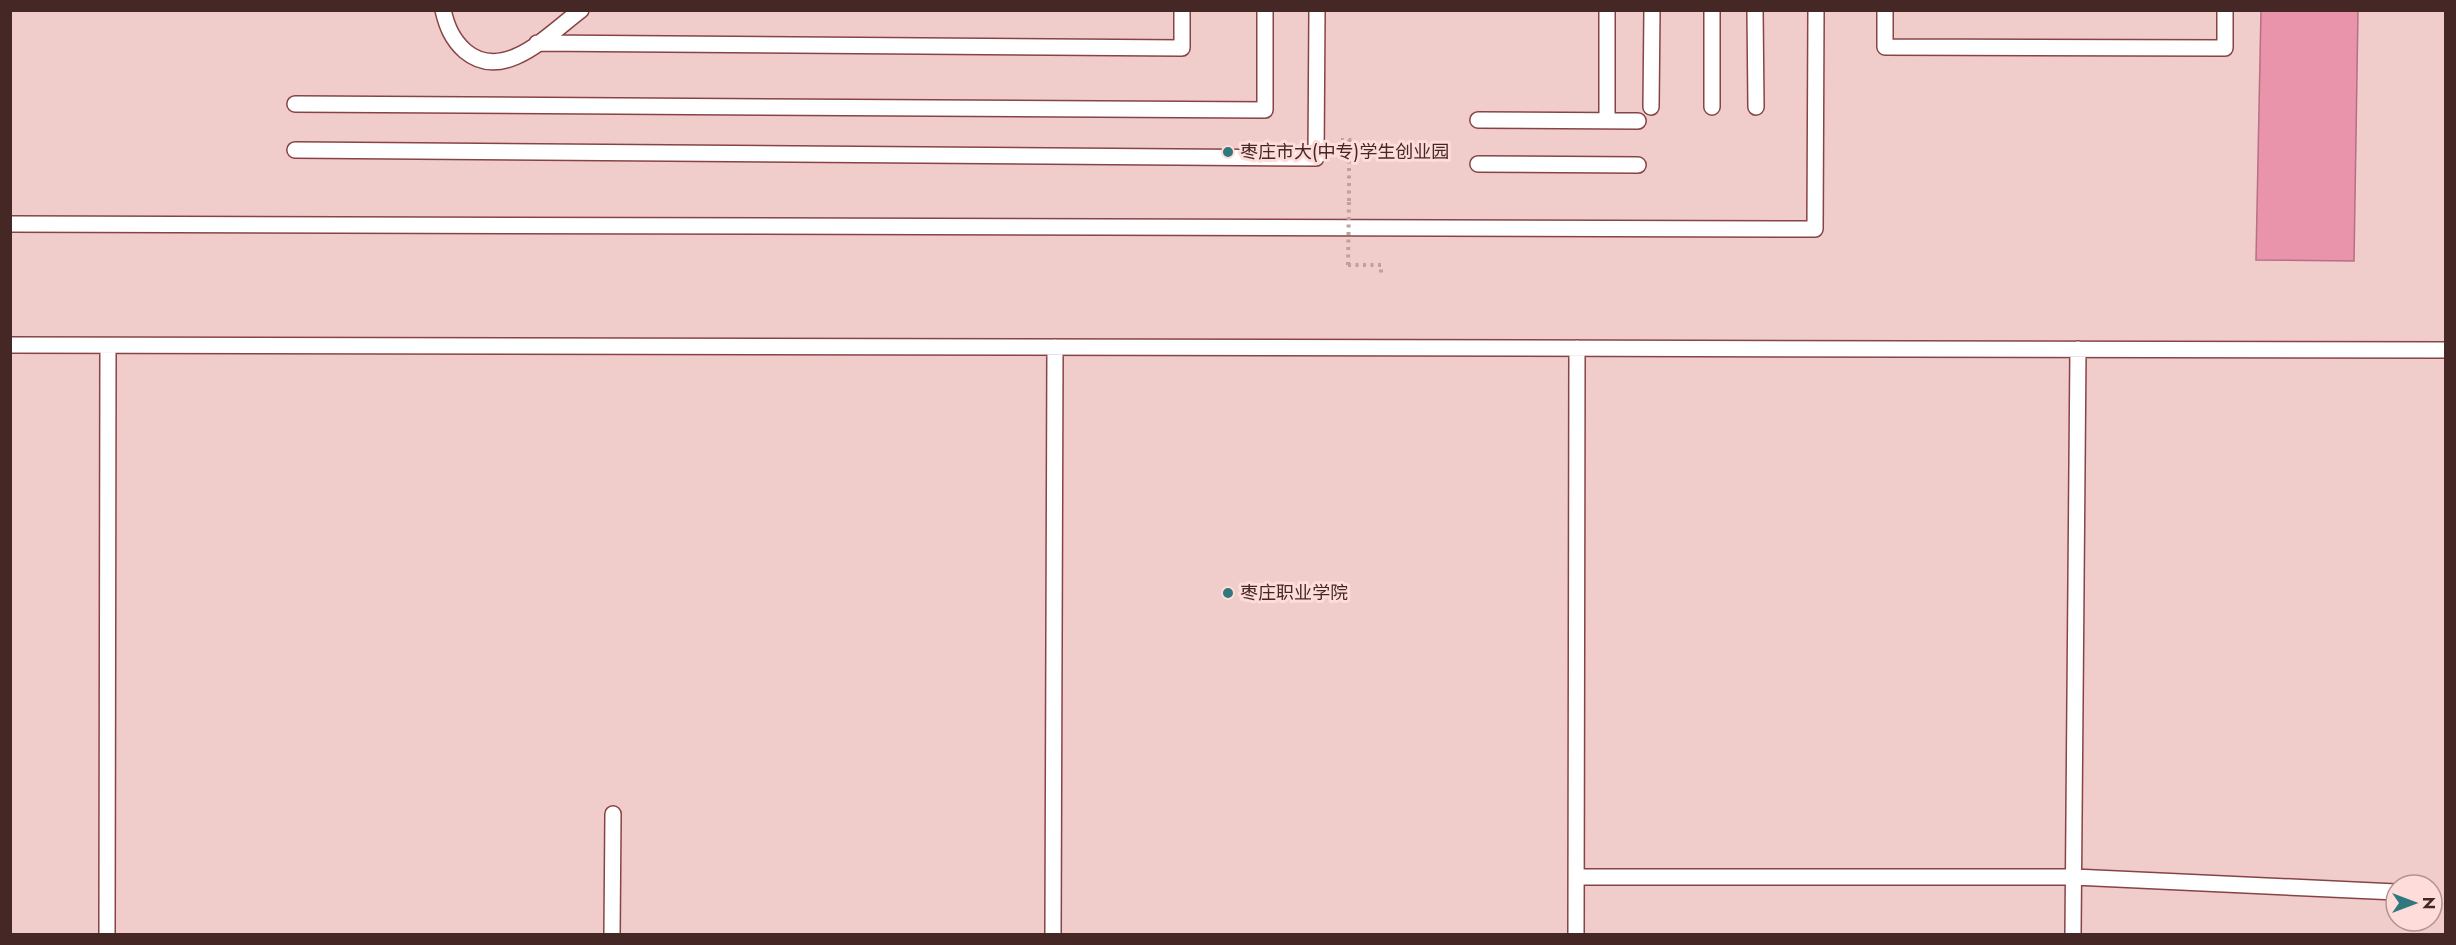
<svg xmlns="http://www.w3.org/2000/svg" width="2456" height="945" font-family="Jost,'Noto Sans SC',sans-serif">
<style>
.built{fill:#f0ccca;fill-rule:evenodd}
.building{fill:#ea94ac;stroke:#b66f84;stroke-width:1.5}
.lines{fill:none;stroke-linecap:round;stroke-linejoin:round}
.service-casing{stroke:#844;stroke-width:18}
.path{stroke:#c0a09e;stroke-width:4;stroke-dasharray:3 4.5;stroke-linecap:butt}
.service{stroke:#fff;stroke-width:15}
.path-bridge{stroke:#c0a09e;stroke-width:4;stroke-dasharray:3 4.5;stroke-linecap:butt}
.poi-dot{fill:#2f787d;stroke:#fddcda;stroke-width:2}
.labels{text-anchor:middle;stroke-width:6;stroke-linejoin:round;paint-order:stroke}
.poi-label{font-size:18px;fill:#452726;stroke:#fddcda;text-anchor:start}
</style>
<rect width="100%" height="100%" fill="#fddcda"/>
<path class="built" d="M 10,11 L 2445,11 L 2445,934 L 11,934 ZM 2396,885 L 2432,885 L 2432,921 L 2396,921 Z"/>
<path class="building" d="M 2261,10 L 2358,10 L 2354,261 L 2256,260 Z"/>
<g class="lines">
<defs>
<path id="service" d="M 443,10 C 447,27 452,39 465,51 C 504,84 550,33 581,10
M 1755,10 L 1756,107
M 1885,10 L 1885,47 L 2225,48 L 2225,10
M 537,43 L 1182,48 L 1182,10
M 295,104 L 1265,110 L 1265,10
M 1651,107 L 1652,10
M 1712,107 L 1712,10
M 1478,120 L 1638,121
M 1607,121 L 1607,10
M 295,150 L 1316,158 L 1317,10
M 1478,164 L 1638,165
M 10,224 L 1815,229 L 1816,10
M 10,345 L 2446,350
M 1576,877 L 2074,877 L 2396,892
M 107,934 L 108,346
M 612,934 L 613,814
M 1053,934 L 1055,347
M 1576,934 L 1577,348
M 2073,934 L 2078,349"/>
</defs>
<use href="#service" class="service-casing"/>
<path class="path" d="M 1341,140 L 1355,140
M 1349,201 L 1349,140
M 1348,265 L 1381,265 L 1381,274"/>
<use href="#service" class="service"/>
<path class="path-bridge" d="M 1348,265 L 1349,201"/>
</g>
<g class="poi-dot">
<circle cx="1228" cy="152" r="6"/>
<circle cx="1228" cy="593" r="6"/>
</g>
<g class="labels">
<g class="poi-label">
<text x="1240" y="158">枣庄市大(中专)学生创业园</text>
<text x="1240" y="599">枣庄职业学院</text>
</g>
</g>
<rect width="2456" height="945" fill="none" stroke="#452726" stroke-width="24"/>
<g transform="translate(2414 903) rotate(90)"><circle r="28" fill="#fddcda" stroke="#b39492" stroke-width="1.5"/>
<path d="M0-4.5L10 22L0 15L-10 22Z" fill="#2f787d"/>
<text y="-9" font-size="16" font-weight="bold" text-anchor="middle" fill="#452726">N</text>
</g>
</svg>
